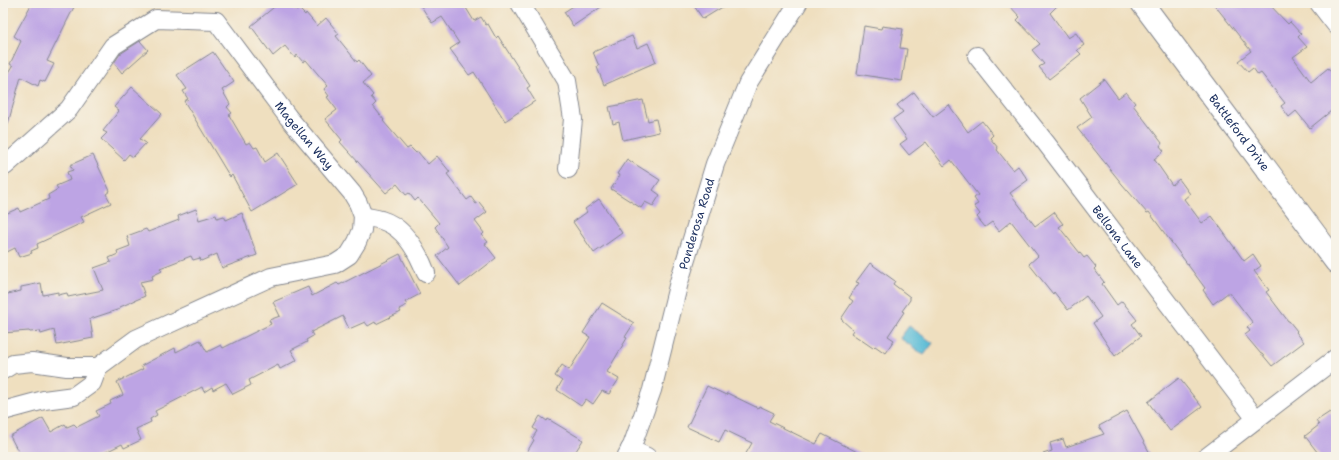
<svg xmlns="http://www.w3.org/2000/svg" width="1339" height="460" font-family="'Shantell Sans',sans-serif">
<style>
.water{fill:#58bbd6;stroke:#3a759a}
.building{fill:#bda4e4}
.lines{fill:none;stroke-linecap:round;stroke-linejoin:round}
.minor-casing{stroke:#85878e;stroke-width:20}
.tertiary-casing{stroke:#85878e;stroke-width:24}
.minor{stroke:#fff;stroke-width:18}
.tertiary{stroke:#fff;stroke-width:22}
.labels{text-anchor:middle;stroke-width:3;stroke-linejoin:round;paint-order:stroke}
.street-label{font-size:12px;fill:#1b2f5e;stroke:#f7f3e8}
</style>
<rect width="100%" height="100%" fill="#f7f3e8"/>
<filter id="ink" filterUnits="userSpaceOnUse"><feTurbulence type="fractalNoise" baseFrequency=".025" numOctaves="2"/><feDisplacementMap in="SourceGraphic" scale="8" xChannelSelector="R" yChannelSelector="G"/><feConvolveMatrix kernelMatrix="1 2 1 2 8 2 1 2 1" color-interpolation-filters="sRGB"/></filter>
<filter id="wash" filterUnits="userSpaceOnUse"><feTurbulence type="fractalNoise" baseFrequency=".012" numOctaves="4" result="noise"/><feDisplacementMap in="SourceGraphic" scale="16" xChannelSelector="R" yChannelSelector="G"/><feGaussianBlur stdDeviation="0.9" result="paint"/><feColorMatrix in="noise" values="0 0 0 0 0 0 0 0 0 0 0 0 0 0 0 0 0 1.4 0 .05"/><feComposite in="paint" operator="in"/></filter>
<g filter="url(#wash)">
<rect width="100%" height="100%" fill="#efdfbf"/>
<path class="water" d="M 909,326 L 933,343 L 924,355 L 900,338 Z"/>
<g id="blocks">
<path class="building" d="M 32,3 L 76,3 L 47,61 L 54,64 L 45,82 L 40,80 L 38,86 L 21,77 L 7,127 L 3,126 L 3,82 L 13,66 L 10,64 L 21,41 L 14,36 Z
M 279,3 L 289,3 L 296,11 L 299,9 L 305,15 L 306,13 L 317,26 L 326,18 L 339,34 L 336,36 L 357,62 L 359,60 L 371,76 L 363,83 L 373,95 L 371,97 L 376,103 L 373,106 L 384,120 L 383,121 L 407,149 L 410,147 L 416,153 L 418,152 L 428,164 L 437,156 L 450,172 L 447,174 L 467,200 L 471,197 L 476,204 L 479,202 L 487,212 L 475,221 L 484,233 L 482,235 L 488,242 L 485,244 L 496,258 L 460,286 L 437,256 L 448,247 L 435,227 L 439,223 L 418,198 L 415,201 L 409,193 L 406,195 L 397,184 L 386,193 L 340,142 L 342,140 L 325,119 L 337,110 L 327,97 L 329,96 L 324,89 L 328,86 L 306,60 L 303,62 L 297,55 L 295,58 L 285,46 L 273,56 L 251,26 Z
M 419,3 L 463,3 L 474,21 L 481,17 L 486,25 L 488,24 L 496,38 L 498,36 L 505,47 L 530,86 L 527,88 L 535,101 L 505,121 L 474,72 L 469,75 L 450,49 L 459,43 L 442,17 L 432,23 Z
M 578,3 L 607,3 L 573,26 L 564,12 Z
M 692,3 L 729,3 L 703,19 Z
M 1007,3 L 1060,3 L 1050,13 L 1068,38 L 1076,33 L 1084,45 L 1077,50 L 1081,54 L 1049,79 L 1039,67 L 1044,64 L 1032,50 L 1040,44 L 1017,20 L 1020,17 Z
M 1213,3 L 1268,3 L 1288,24 L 1290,22 L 1301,34 L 1298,37 L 1307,47 L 1293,57 L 1311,82 L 1328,68 L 1336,78 L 1336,107 L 1310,128 L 1296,111 L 1289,117 L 1281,106 L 1285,103 L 1261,73 L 1258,75 L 1253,68 L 1248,72 L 1238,61 L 1251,51 Z
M 864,26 L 881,29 L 882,26 L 903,29 L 900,48 L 907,49 L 902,81 L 857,74 Z
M 632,36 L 637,48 L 648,43 L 656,62 L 604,85 L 597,67 L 599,66 L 593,52 Z
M 140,41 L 148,50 L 122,73 L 114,63 L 120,54 Z
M 213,52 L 234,82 L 222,90 L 230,104 L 227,107 L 232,113 L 229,115 L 246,144 L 250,142 L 254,148 L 257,147 L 265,162 L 278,153 L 298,184 L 252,212 L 232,175 L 230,177 L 184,101 L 188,99 L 183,91 L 187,89 L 177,75 Z
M 1104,79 L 1118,98 L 1126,92 L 1135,103 L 1133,105 L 1162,143 L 1160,146 L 1164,151 L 1154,159 L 1172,185 L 1179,179 L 1190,194 L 1184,199 L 1202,223 L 1212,216 L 1244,261 L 1253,254 L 1261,266 L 1254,271 L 1269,290 L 1266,292 L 1288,321 L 1289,321 L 1297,331 L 1296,332 L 1304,342 L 1272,366 L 1262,354 L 1261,354 L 1245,335 L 1250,331 L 1247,327 L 1253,323 L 1229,292 L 1213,304 L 1203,290 L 1205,288 L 1149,212 L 1147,213 L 1122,184 L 1077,128 L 1092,117 L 1080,98 Z
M 132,87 L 162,114 L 140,139 L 146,143 L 133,157 L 129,154 L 124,160 L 101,139 L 107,133 L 103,131 L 119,111 L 114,107 Z
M 914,92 L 933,117 L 949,105 L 968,132 L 982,121 L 993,135 L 990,138 L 998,148 L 997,150 L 1013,170 L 1018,166 L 1028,180 L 1010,193 L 1035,226 L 1054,212 L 1063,224 L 1059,227 L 1084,258 L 1087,256 L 1096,267 L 1094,269 L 1104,282 L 1102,284 L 1117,305 L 1122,301 L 1137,320 L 1132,324 L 1141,336 L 1115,356 L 1093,323 L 1101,317 L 1086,296 L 1068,310 L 1054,292 L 1053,294 L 1029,264 L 1038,256 L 1011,221 L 999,231 L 992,222 L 985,227 L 977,217 L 980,214 L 974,206 L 978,204 L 974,198 L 978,195 L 951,160 L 944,166 L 926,142 L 909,155 L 900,144 L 907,139 L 893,119 L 903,112 L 897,105 Z
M 643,100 L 648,121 L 656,119 L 659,132 L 623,140 L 619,122 L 613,124 L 609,107 Z
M 93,155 L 110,191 L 106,194 L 111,203 L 81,217 L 84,222 L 37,244 L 38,248 L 31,251 L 32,253 L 19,257 L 15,248 L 3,254 L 3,215 L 19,208 L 20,212 L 49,199 L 48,195 L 58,189 L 56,186 L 70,180 L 67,172 L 73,170 L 70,165 Z
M 627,159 L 660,180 L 653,190 L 660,195 L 653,206 L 645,202 L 641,208 L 611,189 L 620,175 L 617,174 Z
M 599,199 L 622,233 L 594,253 L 573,222 L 587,212 L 585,209 Z
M 196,209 L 199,220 L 216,215 L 217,218 L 224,216 L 226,220 L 242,213 L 257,255 L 222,268 L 217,254 L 201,261 L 200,258 L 193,260 L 191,256 L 160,268 L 162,271 L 152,276 L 153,279 L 140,282 L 145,296 L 120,307 L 120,309 L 90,319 L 93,338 L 57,345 L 54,330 L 41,334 L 40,331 L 30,332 L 29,331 L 3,333 L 3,295 L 21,291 L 21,287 L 41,283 L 43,295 L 58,292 L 58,295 L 67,293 L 68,297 L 103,290 L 94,268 L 111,262 L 109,258 L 118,254 L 117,251 L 130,246 L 127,236 L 146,229 L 148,232 L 179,220 L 178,216 Z
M 400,254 L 420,294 L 405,302 L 407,305 L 399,309 L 401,312 L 376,324 L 375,322 L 368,326 L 365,322 L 349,329 L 343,316 L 311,332 L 313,336 L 306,340 L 307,342 L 291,350 L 297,360 L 280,369 L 278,365 L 249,380 L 251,385 L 233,394 L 226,383 L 213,390 L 212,387 L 204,392 L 202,387 L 155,411 L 157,415 L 150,419 L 151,422 L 136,429 L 141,440 L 124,448 L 122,444 L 96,457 L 21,457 L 10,436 L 43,418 L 51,432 L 65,424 L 67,427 L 74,424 L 77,427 L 99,416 L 96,411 L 111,404 L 110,401 L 123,395 L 117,382 L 143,369 L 141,366 L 175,348 L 176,352 L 200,340 L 207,352 L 221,345 L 223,348 L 271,324 L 269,320 L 280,316 L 273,302 L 308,287 L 312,296 L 337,283 L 339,285 Z
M 870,263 L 895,281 L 893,284 L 910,297 L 910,300 L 902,311 L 904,312 L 888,336 L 894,340 L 885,353 L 875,346 L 873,348 L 851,333 L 853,330 L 841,319 L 853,301 L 849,298 L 859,283 L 856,282 Z
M 602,303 L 634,323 L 625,337 L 627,338 L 607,372 L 619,379 L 609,394 L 602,391 L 593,404 L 586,399 L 581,406 L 557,390 L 562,381 L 555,376 L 562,365 L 569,370 L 590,337 L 583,333 Z
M 1179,378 L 1202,407 L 1170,431 L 1148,402 Z
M 707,386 L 726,395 L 727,393 L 758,408 L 759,406 L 774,413 L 769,421 L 816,444 L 822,434 L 867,457 L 744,457 L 752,443 L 725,430 L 719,442 L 687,427 Z
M 1127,411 L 1152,457 L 1043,457 L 1043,454 L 1052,451 L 1050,443 L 1063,439 L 1066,447 L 1104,434 L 1099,426 Z
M 1330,412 L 1336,420 L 1336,457 L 1321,457 L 1305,436 L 1319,425 L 1316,421 Z
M 540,416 L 547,421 L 548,419 L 583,440 L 572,457 L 536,457 L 527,452 L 534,440 L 532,439 L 537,431 L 533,428 Z"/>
</g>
</g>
<g filter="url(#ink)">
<use href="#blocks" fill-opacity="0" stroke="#85878e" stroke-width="1"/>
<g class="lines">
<defs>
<g id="minor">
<path d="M 520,3 L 567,81 L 573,119 L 568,169"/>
<path d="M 1319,3 L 1336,25"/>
<path id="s1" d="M 977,56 L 1046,143 L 1256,419"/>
<path id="s2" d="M 3,166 L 5,166 L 69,109 L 113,46 L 156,19 L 216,21 L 288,117 L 352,193 L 358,203 L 363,216 L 362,230 L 357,242 L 349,255 L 335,264 L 271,277 L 136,339 L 98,367 L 92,383 L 74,396 L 44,400 L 3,411"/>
<path d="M 363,216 C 369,218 375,218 381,220 C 405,227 418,252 426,273"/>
<path d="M 3,370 L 13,364 L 32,362 L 67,367 L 98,367"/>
<path d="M 630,449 L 647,457"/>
<path id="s3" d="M 626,457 L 632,446 L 652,390 L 679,282 L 715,164 L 748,83 L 798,3"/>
<path d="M 1207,457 L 1336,358"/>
</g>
<g id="tertiary">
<path id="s4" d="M 1142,3 L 1336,262"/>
</g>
</defs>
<use href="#minor" class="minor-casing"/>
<use href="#tertiary" class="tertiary-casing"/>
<use href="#minor" class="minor"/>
<use href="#tertiary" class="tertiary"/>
</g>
</g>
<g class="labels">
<g class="street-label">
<text dy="4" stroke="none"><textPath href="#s4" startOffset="162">Battleford Drive</textPath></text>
<text dy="4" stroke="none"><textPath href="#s2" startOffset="420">Magellan Way</textPath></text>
<text dy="4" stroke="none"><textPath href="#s3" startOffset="244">Ponderosa Road</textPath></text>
<text dy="4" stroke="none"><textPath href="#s1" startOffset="229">Bellona Lane</textPath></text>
</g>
</g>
<rect width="1339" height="460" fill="none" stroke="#f7f3e8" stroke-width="16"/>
</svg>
